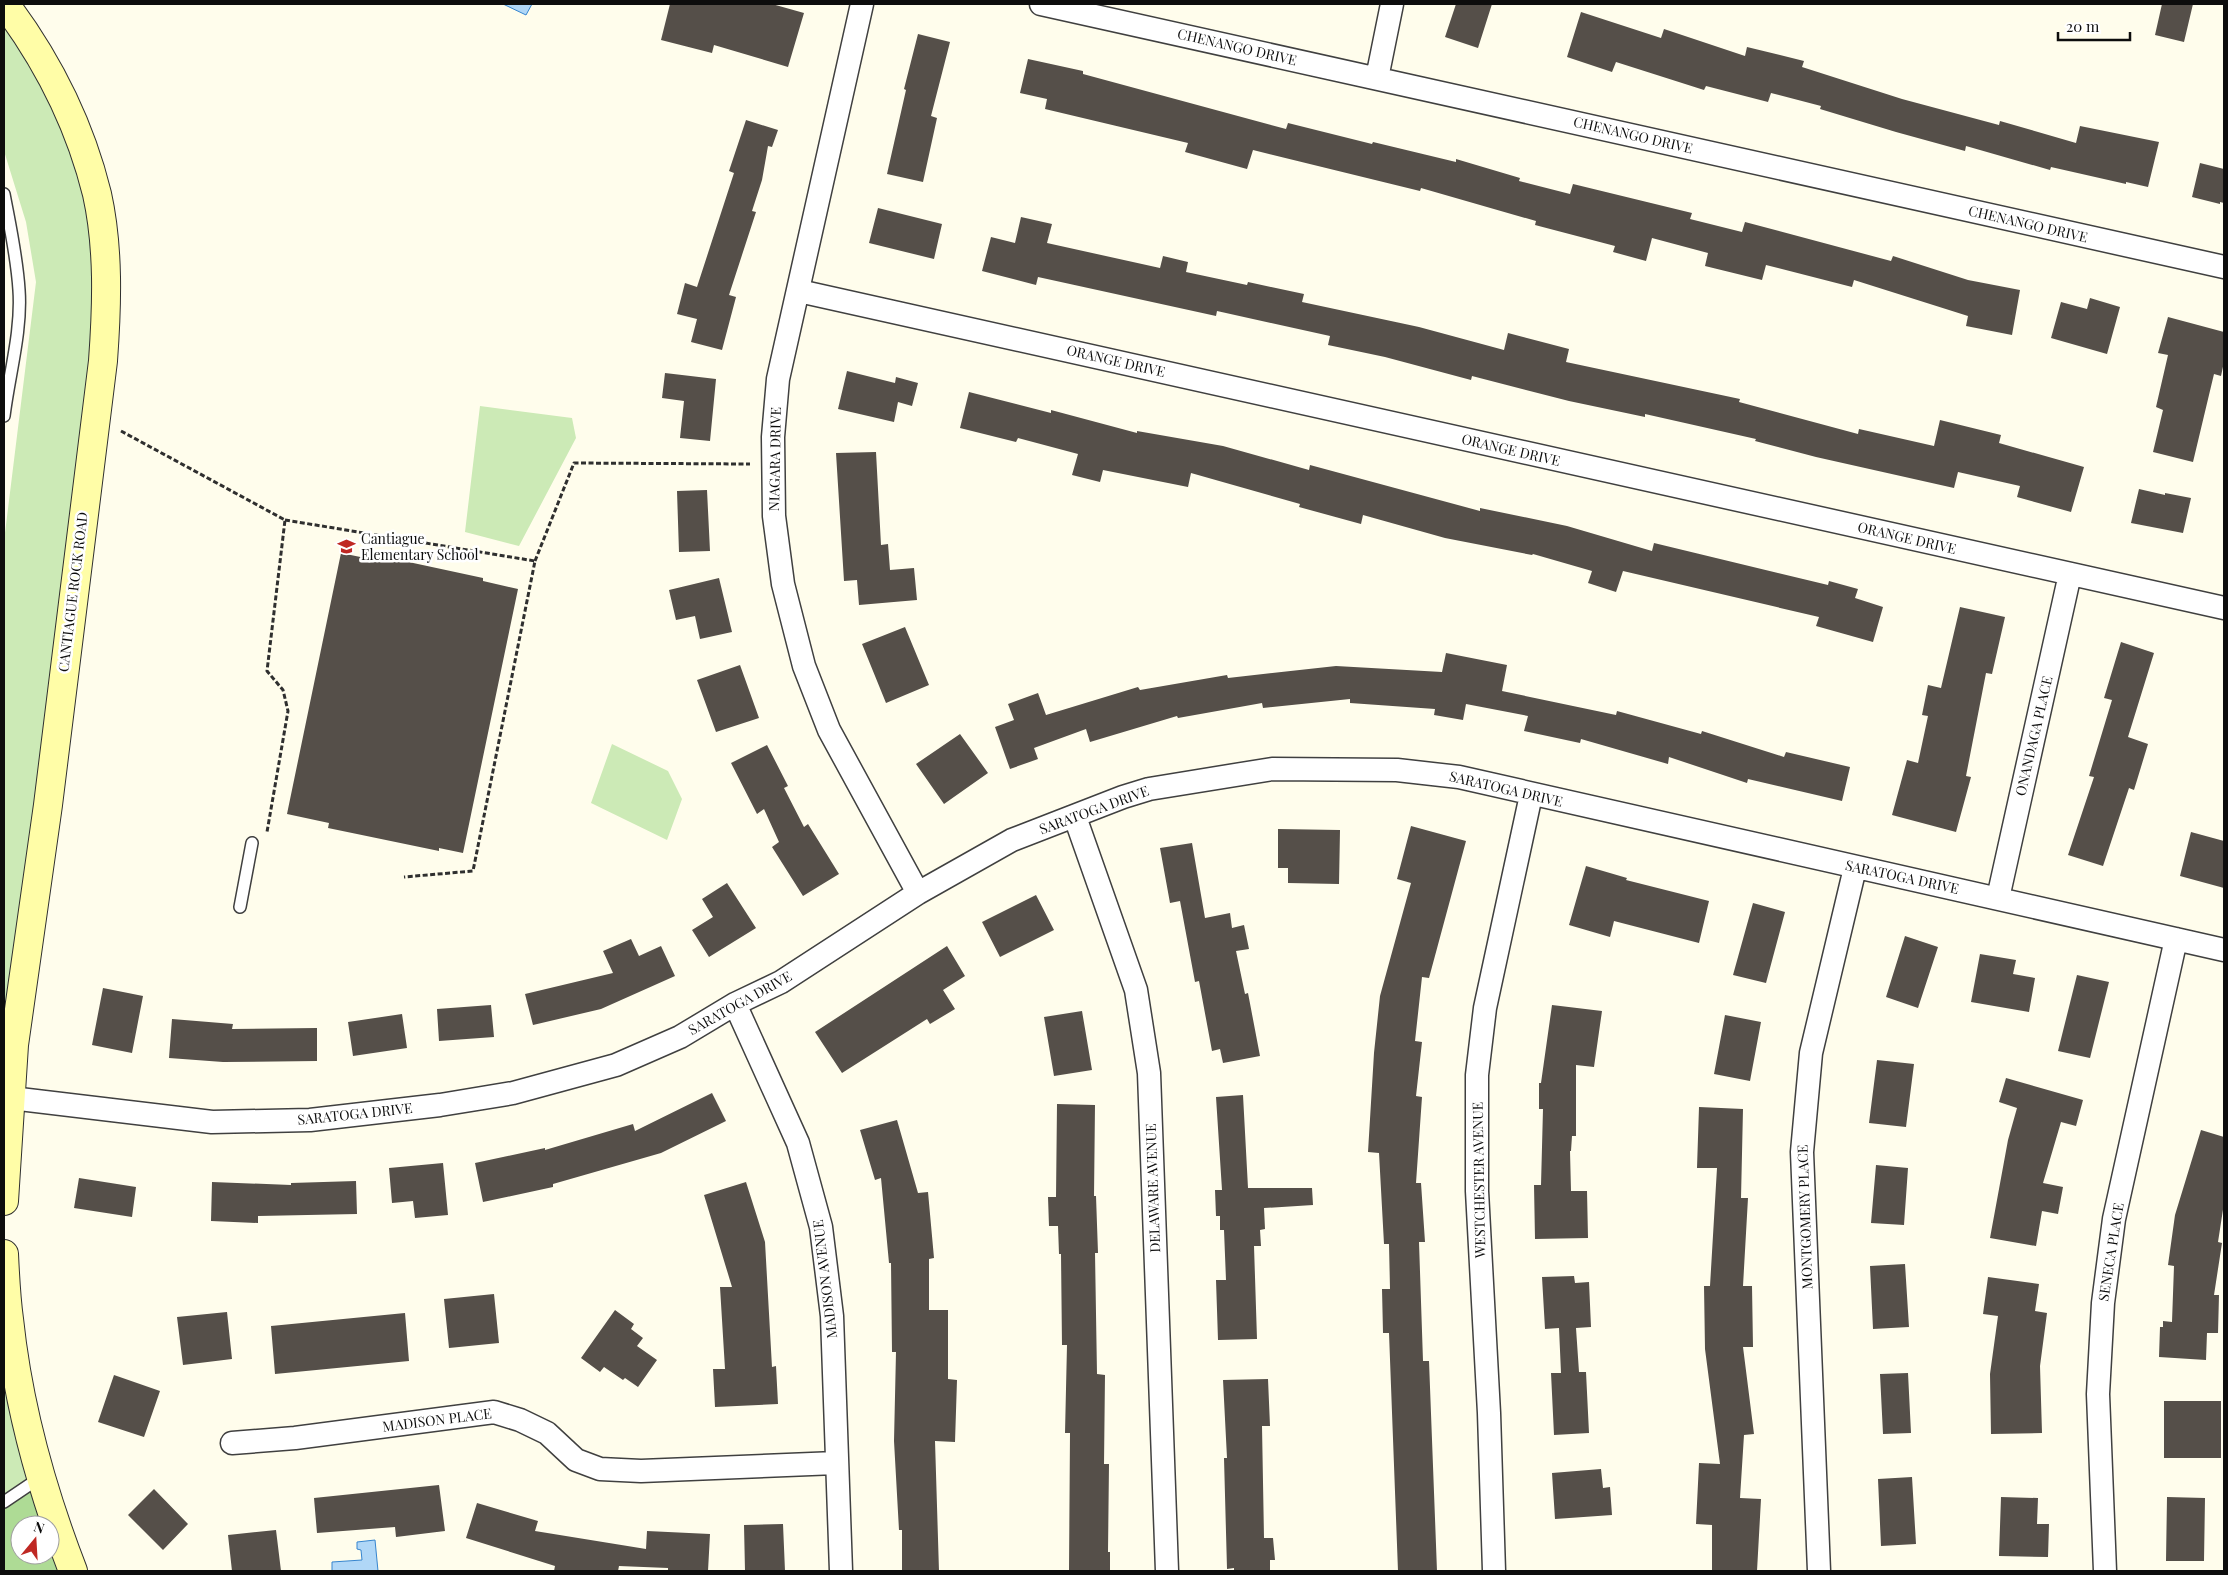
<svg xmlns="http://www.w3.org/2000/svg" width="2228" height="1575" font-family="'Playfair Display',serif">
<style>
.green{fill:#cceab6}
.forest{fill:#aedb95;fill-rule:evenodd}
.water{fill:#b0d7f7;stroke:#3685cf}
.building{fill:#554f49}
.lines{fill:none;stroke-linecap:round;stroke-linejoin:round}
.service-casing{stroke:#404040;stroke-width:14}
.minor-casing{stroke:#404040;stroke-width:25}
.secondary-casing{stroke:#2f2f2f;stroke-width:30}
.path{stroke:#2f2f2f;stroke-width:3;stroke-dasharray:5 2.5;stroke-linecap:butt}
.service{stroke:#fff;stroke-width:11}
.minor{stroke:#fff;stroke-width:22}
.secondary{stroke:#fffda7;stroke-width:28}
.labels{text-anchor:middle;stroke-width:5;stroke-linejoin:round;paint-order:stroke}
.street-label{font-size:14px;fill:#0d0d0d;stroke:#fff}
.poi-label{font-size:14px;fill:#0d0d0d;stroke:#fff;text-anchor:start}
</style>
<rect width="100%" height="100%" fill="#fffdec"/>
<path class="green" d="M 4,4 L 77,131 L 106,314 L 4,1025 L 4,541 L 36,282 L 26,222 L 4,151 Z
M 480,406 L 572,418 L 576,438 L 519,546 L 465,532 Z
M 612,744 L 668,771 L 682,799 L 667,840 L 591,803 Z
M 4,1359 L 41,1477 L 4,1502 Z"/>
<path class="forest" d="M 41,1477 L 77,1571 L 4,1571 L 4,1502 ZM 20,1525 L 50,1525 L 50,1555 L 20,1555 Z"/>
<path class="water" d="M 503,4 L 532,4 L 526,15 Z
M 375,1540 L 378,1571 L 332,1571 L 332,1562 L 362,1560 L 361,1550 L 357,1549 L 357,1542 Z"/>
<path class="building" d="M 670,4 L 772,4 L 804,13 L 788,67 L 714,45 L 712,53 L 661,40 Z
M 1456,4 L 1492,4 L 1478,48 L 1445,37 Z
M 2162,4 L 2193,4 L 2184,42 L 2155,35 Z
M 1581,12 L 1661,38 L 1664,29 L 1745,56 L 1747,47 L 1804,61 L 1802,67 L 1902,99 L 1999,125 L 2000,121 L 2076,143 L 2080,126 L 2159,142 L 2148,187 L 2126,182 L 2126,184 L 2051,167 L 2050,170 L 1966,146 L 1965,151 L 1896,132 L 1820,109 L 1821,106 L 1771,93 L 1768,102 L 1706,86 L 1704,90 L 1616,62 L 1612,72 L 1567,57 Z
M 918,34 L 950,42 L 931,116 L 937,118 L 923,182 L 887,174 L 906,90 L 904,89 Z
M 1028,59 L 1083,71 L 1083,74 L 1286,129 L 1288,123 L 1372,144 L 1373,142 L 1456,162 L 1456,159 L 1520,178 L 1519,181 L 1570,194 L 1573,184 L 1692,213 L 1690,219 L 1742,232 L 1745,222 L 1891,261 L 1893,256 L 1968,280 L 2020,290 L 2012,335 L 1966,326 L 1968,316 L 1854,280 L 1852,287 L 1766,265 L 1762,280 L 1705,266 L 1708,253 L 1652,238 L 1646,261 L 1613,252 L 1615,246 L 1535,225 L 1536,221 L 1421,188 L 1420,191 L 1253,150 L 1247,169 L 1185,152 L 1188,143 L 1045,109 L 1047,99 L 1020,93 Z
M 746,120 L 778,130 L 772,147 L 768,146 L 762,180 L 752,211 L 756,212 L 729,295 L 736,297 L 722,350 L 691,342 L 697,319 L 677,314 L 685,283 L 697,287 L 734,173 L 729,171 Z
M 2200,163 L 2224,169 L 2224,203 L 2220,202 L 2220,204 L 2192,197 Z
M 878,208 L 942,224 L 934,259 L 869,243 Z
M 1021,217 L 1052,224 L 1047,243 L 1160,268 L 1163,256 L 1188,262 L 1186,272 L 1247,285 L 1248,282 L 1304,294 L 1302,302 L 1419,327 L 1504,350 L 1508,333 L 1569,349 L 1566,362 L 1740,399 L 1739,402 L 1858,434 L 1859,429 L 1934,446 L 1940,420 L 2001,435 L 1999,443 L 2084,467 L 2071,512 L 2017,497 L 2020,486 L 1958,472 L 1954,488 L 1816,457 L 1755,441 L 1756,439 L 1645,414 L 1645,417 L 1569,401 L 1472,376 L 1471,380 L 1385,357 L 1328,345 L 1330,336 L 1217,311 L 1216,316 L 1038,277 L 1036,285 L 982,271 L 991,237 L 1015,243 Z
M 2090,298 L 2120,307 L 2107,354 L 2051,338 L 2061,302 L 2087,309 Z
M 2168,317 L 2224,332 L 2224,362 L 2221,376 L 2214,374 L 2193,462 L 2153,452 L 2163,410 L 2156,407 L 2168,355 L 2158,353 Z
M 847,371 L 895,383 L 896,377 L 918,383 L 912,406 L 898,402 L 894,422 L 838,409 Z
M 665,373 L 716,379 L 710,441 L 680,438 L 684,401 L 662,398 Z
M 969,392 L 1051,413 L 1051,410 L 1137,433 L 1137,431 L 1223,446 L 1309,470 L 1310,465 L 1480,511 L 1480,508 L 1567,526 L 1652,551 L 1654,543 L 1828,585 L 1829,581 L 1858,589 L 1855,598 L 1883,607 L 1873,642 L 1816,626 L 1819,617 L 1623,571 L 1616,592 L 1588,583 L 1592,571 L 1533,554 L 1532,555 L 1445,538 L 1363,515 L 1361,524 L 1299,507 L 1300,504 L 1191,473 L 1188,487 L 1103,470 L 1100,482 L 1072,475 L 1078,454 L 1018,438 L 1016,442 L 960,428 Z
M 876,452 L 881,545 L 888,544 L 890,570 L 914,568 L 917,600 L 859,605 L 857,580 L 844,581 L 836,453 Z
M 2139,489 L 2165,495 L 2165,493 L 2191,498 L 2183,533 L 2131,523 Z
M 707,490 L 710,551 L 679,552 L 677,491 Z
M 341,553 L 375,560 L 376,555 L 483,578 L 483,581 L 518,589 L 463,853 L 439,848 L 439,851 L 328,828 L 329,823 L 287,814 Z
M 719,578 L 732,632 L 700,639 L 695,616 L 676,620 L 669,590 Z
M 1960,607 L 2005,617 L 1992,674 L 1986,673 L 1966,776 L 1971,777 L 1956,832 L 1892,815 L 1907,760 L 1918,763 L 1928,716 L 1922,715 L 1928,685 L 1941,688 Z
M 905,627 L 929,685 L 886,703 L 862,644 Z
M 2121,642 L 2154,653 L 2128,737 L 2148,744 L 2134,790 L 2129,788 L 2103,866 L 2068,855 L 2094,777 L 2089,776 L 2112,700 L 2104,698 Z
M 1446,653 L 1507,665 L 1502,691 L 1616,715 L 1617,711 L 1701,734 L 1702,731 L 1784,757 L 1786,752 L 1850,767 L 1842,801 L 1748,779 L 1747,783 L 1669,757 L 1668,764 L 1581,739 L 1580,743 L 1524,731 L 1528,716 L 1466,704 L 1463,720 L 1434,715 L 1435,709 L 1350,703 L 1350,699 L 1263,708 L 1262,703 L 1178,718 L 1177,716 L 1090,742 L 1086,729 L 1034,748 L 1038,759 L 1010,769 L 995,727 L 1014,720 L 1008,704 L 1038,693 L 1046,715 L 1138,687 L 1140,690 L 1227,675 L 1228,678 L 1336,666 L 1442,672 Z
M 740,665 L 759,718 L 716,732 L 697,680 Z
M 960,734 L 988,773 L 944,804 L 916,764 Z
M 767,745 L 788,786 L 784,788 L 804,827 L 808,824 L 839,874 L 803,896 L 772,847 L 779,842 L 764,809 L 757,814 L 731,763 Z
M 1411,826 L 1466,841 L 1429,978 L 1422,977 L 1415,1041 L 1422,1042 L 1416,1096 L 1422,1097 L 1416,1183 L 1421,1183 L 1425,1242 L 1419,1242 L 1423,1361 L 1429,1361 L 1437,1571 L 1398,1571 L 1389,1333 L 1383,1333 L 1382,1289 L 1390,1289 L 1389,1244 L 1384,1244 L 1379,1153 L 1368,1152 L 1374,1053 L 1380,996 L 1411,883 L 1397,879 Z
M 1278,829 L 1340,830 L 1339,884 L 1288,883 L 1288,868 L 1278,868 Z
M 2191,832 L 2224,841 L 2224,888 L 2180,876 Z
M 1192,843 L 1205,918 L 1230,913 L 1232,928 L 1244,925 L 1249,949 L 1236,951 L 1245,994 L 1248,993 L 1260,1056 L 1223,1063 L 1220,1049 L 1212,1051 L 1199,981 L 1195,982 L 1180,901 L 1170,903 L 1160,848 Z
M 1586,866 L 1627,878 L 1626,880 L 1709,901 L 1699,943 L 1614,921 L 1610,937 L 1569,925 Z
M 727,883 L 756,928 L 709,957 L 692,930 L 713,917 L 702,899 Z
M 1036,895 L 1054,930 L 1000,957 L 982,922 Z
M 1753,903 L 1785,912 L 1766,983 L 1733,975 Z
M 1905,936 L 1938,947 L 1918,1008 L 1886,997 Z
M 631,939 L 639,956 L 661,946 L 675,976 L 601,1009 L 533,1025 L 525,994 L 613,973 L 603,951 Z
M 947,946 L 965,976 L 943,990 L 955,1009 L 930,1024 L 927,1019 L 842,1073 L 815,1032 Z
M 1980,954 L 2016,960 L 2013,974 L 2035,978 L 2029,1012 L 1971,1002 Z
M 2077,975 L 2109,982 L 2090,1058 L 2058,1051 Z
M 103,988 L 143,996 L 132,1053 L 92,1045 Z
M 491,1005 L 494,1037 L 439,1041 L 437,1009 Z
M 1552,1005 L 1602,1011 L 1594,1067 L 1576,1065 L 1576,1136 L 1572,1136 L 1571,1151 L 1570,1151 L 1571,1191 L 1587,1191 L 1588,1238 L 1535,1239 L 1534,1185 L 1541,1185 L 1543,1109 L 1539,1109 L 1539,1083 L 1541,1083 Z
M 1082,1011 L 1092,1070 L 1054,1076 L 1044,1017 Z
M 402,1014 L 407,1048 L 353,1056 L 348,1022 Z
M 1725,1015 L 1761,1022 L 1750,1081 L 1714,1074 Z
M 172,1019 L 233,1024 L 232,1029 L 317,1028 L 317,1061 L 223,1062 L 169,1058 Z
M 1877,1060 L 1914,1064 L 1906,1127 L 1869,1123 Z
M 2006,1078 L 2083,1100 L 2076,1126 L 2061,1122 L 2043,1183 L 2063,1187 L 2058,1214 L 2042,1211 L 2036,1246 L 1990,1238 L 2008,1140 L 2017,1108 L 1999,1102 Z
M 712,1093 L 726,1121 L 661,1153 L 553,1184 L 553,1187 L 483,1202 L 475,1163 L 545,1148 L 545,1150 L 633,1124 L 635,1131 Z
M 1243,1095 L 1248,1188 L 1312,1188 L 1313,1205 L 1264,1208 L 1265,1229 L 1260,1230 L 1261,1246 L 1254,1246 L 1257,1339 L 1218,1340 L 1216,1280 L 1226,1280 L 1224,1230 L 1220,1230 L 1220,1216 L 1216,1216 L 1215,1190 L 1222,1190 L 1216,1097 Z
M 1057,1104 L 1095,1105 L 1094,1196 L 1096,1196 L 1098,1253 L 1095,1253 L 1097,1374 L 1105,1375 L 1104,1464 L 1109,1464 L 1108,1552 L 1110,1552 L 1110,1571 L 1069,1571 L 1070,1433 L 1065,1433 L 1067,1345 L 1062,1345 L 1061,1254 L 1059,1254 L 1058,1226 L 1049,1226 L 1048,1197 L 1056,1197 Z
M 1699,1107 L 1743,1109 L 1741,1198 L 1748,1198 L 1743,1286 L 1752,1286 L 1753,1347 L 1743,1347 L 1754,1434 L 1744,1435 L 1740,1498 L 1761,1499 L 1757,1571 L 1712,1571 L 1712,1525 L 1696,1524 L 1699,1463 L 1720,1464 L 1705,1349 L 1704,1286 L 1710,1286 L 1717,1168 L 1697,1168 Z
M 897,1120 L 918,1193 L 928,1192 L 934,1258 L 929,1259 L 929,1310 L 948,1310 L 948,1379 L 957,1380 L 955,1442 L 935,1441 L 939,1571 L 902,1571 L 902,1530 L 899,1530 L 894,1441 L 896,1352 L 892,1352 L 891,1263 L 889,1263 L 881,1178 L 875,1180 L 860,1130 Z
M 2201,1130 L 2224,1137 L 2224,1203 L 2218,1242 L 2222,1243 L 2214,1295 L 2219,1295 L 2218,1333 L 2207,1333 L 2206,1360 L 2159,1357 L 2160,1327 L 2163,1327 L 2163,1321 L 2172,1322 L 2174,1266 L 2168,1265 L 2175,1215 Z
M 443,1163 L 448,1215 L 415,1218 L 413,1201 L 392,1203 L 389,1168 Z
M 1876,1165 L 1908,1168 L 1904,1225 L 1871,1223 Z
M 79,1178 L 136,1187 L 132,1217 L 74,1208 Z
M 356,1181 L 357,1214 L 258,1216 L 258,1223 L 211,1221 L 212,1182 L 291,1185 L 291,1183 Z
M 746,1182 L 765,1242 L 772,1367 L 776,1366 L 778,1404 L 715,1407 L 713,1369 L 725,1369 L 720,1287 L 732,1287 L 704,1195 Z
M 1905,1264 L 1909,1327 L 1873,1329 L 1870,1266 Z
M 1574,1276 L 1575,1283 L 1589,1282 L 1591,1327 L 1576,1328 L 1579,1372 L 1586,1372 L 1589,1433 L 1554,1435 L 1551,1373 L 1561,1373 L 1559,1328 L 1545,1329 L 1542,1277 Z
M 1988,1277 L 2039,1284 L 2035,1311 L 2047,1313 L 2040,1366 L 2042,1433 L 1991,1434 L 1990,1374 L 1998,1316 L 1983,1314 Z
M 494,1294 L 499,1343 L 449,1348 L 444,1299 Z
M 615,1310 L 634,1324 L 631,1329 L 643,1338 L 637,1346 L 657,1360 L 638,1387 L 625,1378 L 623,1380 L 604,1367 L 600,1372 L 581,1358 Z
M 227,1312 L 232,1359 L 183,1365 L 177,1317 Z
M 405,1313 L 409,1361 L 275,1374 L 271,1326 Z
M 1908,1373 L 1911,1433 L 1883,1434 L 1880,1374 Z
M 114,1375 L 160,1391 L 144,1437 L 98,1422 Z
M 1268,1379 L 1270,1426 L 1262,1426 L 1264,1538 L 1273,1538 L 1275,1560 L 1270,1560 L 1270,1571 L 1234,1571 L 1234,1568 L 1227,1569 L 1224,1458 L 1227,1458 L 1223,1380 Z
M 2164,1401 L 2221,1401 L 2221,1458 L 2164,1458 Z
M 1601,1469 L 1603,1488 L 1610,1487 L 1612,1515 L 1555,1519 L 1552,1473 Z
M 1912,1477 L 1916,1544 L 1881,1546 L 1878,1479 Z
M 439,1485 L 445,1531 L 396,1537 L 395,1527 L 317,1533 L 314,1498 Z
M 154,1489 L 188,1524 L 163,1550 L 128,1515 Z
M 2001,1497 L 2038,1498 L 2037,1524 L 2049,1524 L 2048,1557 L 1999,1556 Z
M 2167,1497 L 2205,1498 L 2204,1561 L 2166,1561 Z
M 477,1503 L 538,1521 L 535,1531 L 646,1549 L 647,1531 L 710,1534 L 708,1571 L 668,1571 L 668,1568 L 619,1566 L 618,1571 L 554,1571 L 555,1566 L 466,1538 Z
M 783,1524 L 785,1571 L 745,1571 L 744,1525 Z
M 276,1530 L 281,1571 L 232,1571 L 228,1535 Z"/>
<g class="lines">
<defs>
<path id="service" d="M 4,194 C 10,226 17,257 19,290 C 22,331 9,375 4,416
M 240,907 L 252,843
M 4,1502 L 41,1477"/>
<path id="minor" d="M 862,4 L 778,379 L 773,437 L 774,516 L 783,584 L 804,666 L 829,730 L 918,893
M 1041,4 L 2224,267
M 1377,78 L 1392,4
M 799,291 L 2224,608
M 1075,817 L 1136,990 L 1149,1073 L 1167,1571
M 1998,898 L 2070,574
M 735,1004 L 798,1143 L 821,1227 L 832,1316 L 841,1571
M 11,1098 L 212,1122 L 310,1120 L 440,1105 L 513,1093 L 616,1065 L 680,1037 L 735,1004 L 781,982 L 918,893 L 1012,840 L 1123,797 L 1149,789 L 1272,769 L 1397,770 L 1459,777 L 2224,950
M 232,1443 L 295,1438 L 494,1412 L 520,1420 L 547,1433 L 576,1460 L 600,1469 L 641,1471 L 836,1463
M 1494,1571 L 1489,1413 L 1477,1191 L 1477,1075 L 1485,1008 L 1531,795
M 1819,1571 L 1802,1152 L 1811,1053 L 1855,868
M 2105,1571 L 2098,1394 L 2103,1303 L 2114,1219 L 2176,939"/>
<path id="secondary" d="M 4,1201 L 14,1045 L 48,805 L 103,361 C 107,306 109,248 97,194 C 80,125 47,60 5,4
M 4,1254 C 5,1276 6,1298 9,1319 C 18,1405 42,1491 73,1571"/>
</defs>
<use href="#service" class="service-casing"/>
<use href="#minor" class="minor-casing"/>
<use href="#secondary" class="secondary-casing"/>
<path class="path" d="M 121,431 L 285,520 L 267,671 L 283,690 L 288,711 L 267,832
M 285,520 L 535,561 L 473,871 L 404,877
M 535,561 L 574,463 L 750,464"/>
<use href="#service" class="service"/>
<use href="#minor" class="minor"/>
<use href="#secondary" class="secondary"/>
</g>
<defs>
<symbol id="school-bare" viewBox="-9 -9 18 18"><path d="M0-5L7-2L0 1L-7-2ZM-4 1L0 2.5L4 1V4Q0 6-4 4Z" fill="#bf2823" stroke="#fff" stroke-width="2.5" paint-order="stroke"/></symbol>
</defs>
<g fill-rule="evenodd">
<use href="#school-bare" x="334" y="534" width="25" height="25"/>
</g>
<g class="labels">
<g class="street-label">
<text transform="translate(1237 47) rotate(13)" y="5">CHENANGO DRIVE</text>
<text transform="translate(1633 135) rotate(13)" y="5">CHENANGO DRIVE</text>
<text transform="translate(2028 224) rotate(13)" y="5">CHENANGO DRIVE</text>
<text transform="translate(1116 361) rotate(13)" y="5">ORANGE DRIVE</text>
<text transform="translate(1511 450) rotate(13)" y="5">ORANGE DRIVE</text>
<text transform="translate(775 459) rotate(-89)" y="5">NIAGARA DRIVE</text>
<text transform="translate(1907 538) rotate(13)" y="5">ORANGE DRIVE</text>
<text transform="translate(73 592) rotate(-83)" y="5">CANTIAGUE ROCK ROAD</text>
<text transform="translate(2034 736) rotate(-77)" y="5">ONANDAGA PLACE</text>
<text transform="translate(1506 789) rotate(13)" y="5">SARATOGA DRIVE</text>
<text transform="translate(1094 810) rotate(-20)" y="5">SARATOGA DRIVE</text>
<text transform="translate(1902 877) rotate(12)" y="5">SARATOGA DRIVE</text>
<text transform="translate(740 1003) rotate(-29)" y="5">SARATOGA DRIVE</text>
<text transform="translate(355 1114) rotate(-6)" y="5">SARATOGA DRIVE</text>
<text transform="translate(1479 1180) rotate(-91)" y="5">WESTCHESTER AVENUE</text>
<text transform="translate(1153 1188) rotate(-92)" y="5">DELAWARE AVENUE</text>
<text transform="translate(1805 1217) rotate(-92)" y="5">MONTGOMERY PLACE</text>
<text transform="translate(2111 1252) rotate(-81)" y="5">SENECA PLACE</text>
<text transform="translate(825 1279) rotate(-97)" y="5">MADISON AVENUE</text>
<text transform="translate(437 1420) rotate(-7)" y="5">MADISON PLACE</text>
</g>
<g class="poi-label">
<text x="361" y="544">Cantiague<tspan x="361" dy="16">Elementary School</tspan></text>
</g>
</g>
<rect width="2228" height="1575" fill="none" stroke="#0d0d0d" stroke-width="10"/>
<g transform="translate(35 1540) rotate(18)"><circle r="24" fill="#ffffff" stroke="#9e9e9e"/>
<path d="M0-4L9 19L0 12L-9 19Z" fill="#bf2823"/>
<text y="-8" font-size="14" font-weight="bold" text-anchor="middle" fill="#0d0d0d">N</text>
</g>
<path d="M2058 32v8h72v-8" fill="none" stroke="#0d0d0d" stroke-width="2.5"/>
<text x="2066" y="32" font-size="15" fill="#0d0d0d" stroke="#ffffff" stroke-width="4" paint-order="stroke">20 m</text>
</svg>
